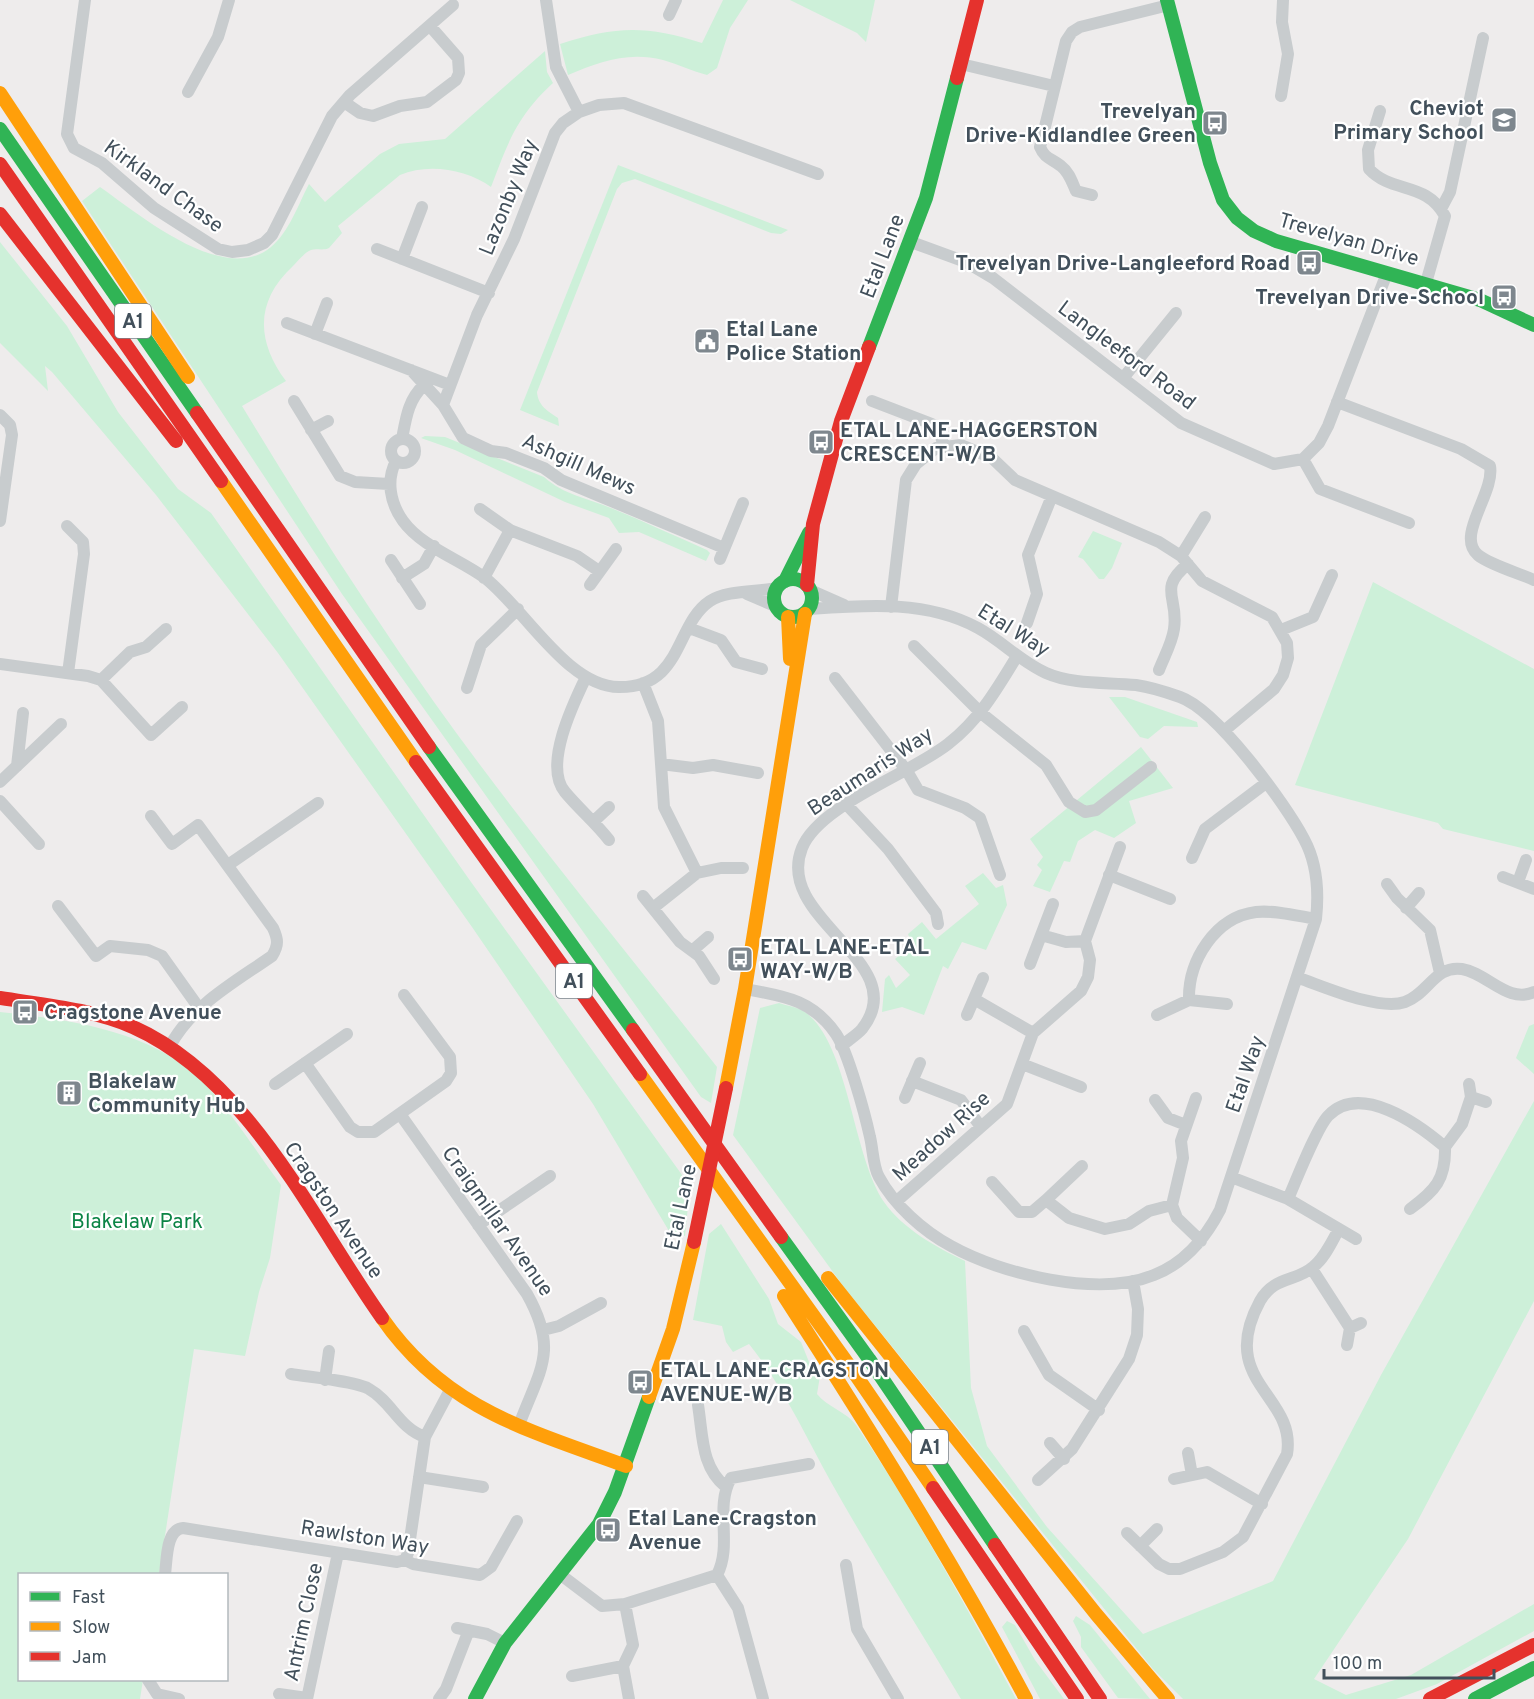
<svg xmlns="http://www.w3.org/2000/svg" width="1534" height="1699" font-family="Overpass,sans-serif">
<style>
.green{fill:#cdf0d9}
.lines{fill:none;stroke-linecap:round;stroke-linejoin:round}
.street{stroke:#c8ccce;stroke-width:12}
.fast{stroke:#30b455;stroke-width:14}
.slow{stroke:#ff9f0a;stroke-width:14}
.jam{stroke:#e5322d;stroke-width:14}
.jam-bridge{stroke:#e5322d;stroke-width:14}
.labels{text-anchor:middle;stroke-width:4.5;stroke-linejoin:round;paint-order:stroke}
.shield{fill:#fff;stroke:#7b848c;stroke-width:1.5}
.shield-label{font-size:20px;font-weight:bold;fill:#42505b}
.poi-label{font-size:21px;font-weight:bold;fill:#42505b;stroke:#fff;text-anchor:start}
.street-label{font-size:21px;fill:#42505b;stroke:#fff}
.park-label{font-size:21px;fill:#0b8445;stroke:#fff}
</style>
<rect width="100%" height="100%" fill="#eeecec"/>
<path class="green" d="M 723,0 L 748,0 L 730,28 L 717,68 L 707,75 C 691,71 678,64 663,60 C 628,51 599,62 568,75 L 560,44 C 615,26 646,25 702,43 Z
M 790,0 L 875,0 L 866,42 L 857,33 Z
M 545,51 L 547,72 L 553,83 C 516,117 508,143 491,187 C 466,169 428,163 400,175 L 338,226 L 342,233 L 329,248 C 323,251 316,248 311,250 C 305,252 298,261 293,266 C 255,301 256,341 286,381 L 242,406 C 303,507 366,606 434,702 C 524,828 622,946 717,1067 L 711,1103 L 701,1097 L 342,594 L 82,201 L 100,187 C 140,215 224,286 271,247 C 289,232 298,205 309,184 L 325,202 L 380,154 L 399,144 L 445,139 Z
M 618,165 L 788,230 L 781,234 L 771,233 L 635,179 L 622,183 L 617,189 L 537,392 C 538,406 548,411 558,418 L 559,426 L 520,410 Z
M 0,242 L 67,326 L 118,412 L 178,489 L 211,513 L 471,882 L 690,1186 L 685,1236 L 669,1231 L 593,1104 L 472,927 L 278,653 L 156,495 L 52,372 L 45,366 L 48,391 L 0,343 Z
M 425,436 L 445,437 L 544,477 C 564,495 587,498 611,508 C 643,521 675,536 707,550 L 710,553 L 706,561 L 639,532 L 619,533 L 609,518 L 565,502 L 455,450 L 421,438 Z
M 1093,531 L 1122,543 L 1112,568 L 1104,579 L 1099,579 L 1083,559 L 1078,557 Z
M 1373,582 L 1534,669 L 1534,851 L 1443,829 L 1438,823 L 1295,785 Z
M 1109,697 L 1125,697 L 1197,722 L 1198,727 L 1164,726 L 1148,739 L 1140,737 Z
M 1141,747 L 1173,788 L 1129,801 L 1136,823 L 1114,838 L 1095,830 L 1078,841 L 1070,862 L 1064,861 L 1050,892 L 1033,886 L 1042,870 L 1037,865 L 1043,857 L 1030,839 Z
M 983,873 L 996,888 L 1003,885 L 1007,905 L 986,950 L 962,942 L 948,969 L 943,966 L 924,1015 L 902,1007 L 882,1012 L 885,979 L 889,975 L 896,988 L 910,975 L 895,959 L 912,944 L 908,934 L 922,922 L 936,939 L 979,904 L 965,886 Z
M 779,1003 C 787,1006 798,1007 805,1012 C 849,1044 852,1154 884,1202 C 903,1229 936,1247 965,1261 L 971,1388 L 987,1446 L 1047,1527 L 1143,1634 L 1273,1581 L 1381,1375 L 1534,1101 L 1534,1301 L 1408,1539 L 1314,1679 L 1346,1695 L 1411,1675 L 1534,1604 L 1534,1631 L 1437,1684 L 1396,1699 L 1183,1699 L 1153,1669 L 844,1287 L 733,1135 L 760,1008 Z
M 0,1012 C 69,1020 153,1030 204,1083 C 233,1114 256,1151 281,1185 L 270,1258 L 259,1292 L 245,1356 L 194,1349 L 159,1574 L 20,1574 L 20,1680 L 143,1680 L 140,1699 L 0,1699 Z
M 1534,1024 L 1534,1074 L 1516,1058 L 1529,1026 Z
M 721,1224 L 769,1299 L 778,1324 L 801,1342 L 809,1362 L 820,1376 L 817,1394 C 827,1407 847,1412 856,1425 C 915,1512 966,1607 1016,1699 L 961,1699 C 918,1627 872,1555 831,1482 C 805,1435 783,1386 749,1344 L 733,1352 L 726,1342 L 722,1326 L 693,1320 L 709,1234 Z
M 1076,1616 L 1090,1625 L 1150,1699 L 1118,1698 L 1081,1647 L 1081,1637 L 1073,1621 Z
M 1007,1621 L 1015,1625 L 1035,1660 L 1064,1699 L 1040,1699 L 1002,1627 Z"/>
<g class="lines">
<path class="street" d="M 85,0 L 67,134 L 74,148 L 102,163 L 154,208 L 218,249 L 232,252 L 248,250 L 264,243 L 272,235 L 332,116 L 350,95 L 453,5
M 546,0 L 556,67 L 579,112
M 669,15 L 676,0
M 961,64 L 1054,86
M 188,92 L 218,37 L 229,0
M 1281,96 L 1288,54 L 1282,22 L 1283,0
M 344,102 L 360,113 L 373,116 L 400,106 L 427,102 L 456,80 L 459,73 L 458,58 L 430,26
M 1380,111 L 1368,150 L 1369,169 C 1392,194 1426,181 1445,216 L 1426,283
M 1092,195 L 1076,191 C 1072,182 1069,172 1061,166 C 1051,158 1045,159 1040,147 L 1066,41 L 1072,32 L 1080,27 L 1169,5
M 1441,209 L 1450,192 L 1483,38
M 911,242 L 966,262 L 993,278 L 1181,423 L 1274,464 L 1303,459 L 1319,443 L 1328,426 L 1387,273
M 377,249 L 489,293
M 402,259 L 422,207
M 287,323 L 450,385
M 315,334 L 327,303
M 411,370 L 443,405 L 463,438 L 491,451 L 506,453 L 544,468 L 561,480 L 724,548
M 1124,377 L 1176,313
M 294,401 L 340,476 L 355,482 L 389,484
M 872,401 L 932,424 L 940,433 L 944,447
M 1337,402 L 1461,449 L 1490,466 C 1495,493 1455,536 1478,555 C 1490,565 1519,573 1534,580
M 443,405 L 477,315 L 514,239 L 555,133 L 563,123 L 579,112 L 599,105 L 624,103 L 818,174
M 0,415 L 10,425 L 12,435 L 0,521
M 311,430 L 328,421
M 402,439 C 406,418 408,400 424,385
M391 451a12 12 0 1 1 24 0a12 12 0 1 1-24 0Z
M 1303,459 L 1320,489 L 1409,523
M 396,461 C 386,480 390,503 403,521 C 422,547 459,559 485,578 C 524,608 568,688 620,687 C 683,687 675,624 710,601 C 726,590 757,592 777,588
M 480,509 L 510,530 L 577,556 L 599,571
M 67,526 L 83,542 L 84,554 L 68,673
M 1181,556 L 1205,517
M 720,559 L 743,503
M 391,560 L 420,604
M 402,578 L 424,564 L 434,546
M 484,578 L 510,530
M 590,585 L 616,549
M 810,590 L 844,605
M 747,594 L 775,606
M 891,607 L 906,480 L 916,464 L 936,448 L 961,445 L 992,458 L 1015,480 L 1159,542 L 1181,556 L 1202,581 L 1272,617 L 1287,643 L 1288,658 L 1283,675 L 1274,689 L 1225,730
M 1027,623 L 1037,594 L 1028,555 L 1052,496
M 689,628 L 721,640 L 736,662 L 762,669
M 1281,630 L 1313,617 L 1332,575
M 914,646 L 981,713 L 1046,765 L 1069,802 L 1085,812 L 1096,810 L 1151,767
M 0,664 L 88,676 L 101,680 L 151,735 L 182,707
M 1159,670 C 1164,657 1172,643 1174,629 C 1179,597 1157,589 1188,564
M 586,677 C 573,704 543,766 565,792 C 579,809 596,823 609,840
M 835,678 L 907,771 L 918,790 L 965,808 L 980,818 L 1000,875
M 101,680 L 130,652 L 146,647 L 166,629
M 643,683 L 658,721 L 664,807 L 697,873 L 653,908
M 467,688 L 481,645 L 518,609
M 661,764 L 693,768 L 713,765 L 758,773
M 17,766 L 23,713
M 0,782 L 61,724
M 0,801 L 39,844
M 847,805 L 888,849 L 936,913 L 938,924
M 151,816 L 172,844 L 198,825 L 273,928 C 278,939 279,945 272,956 C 235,982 192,1005 170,1046
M 594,821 L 609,807
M 1192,858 L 1205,829 L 1266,783
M 228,865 L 318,803
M 697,873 L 721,868 L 743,868
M 1109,875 L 1170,899
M 1503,877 L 1534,889
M 1518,882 L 1526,860
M 1387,884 L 1397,898 L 1430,930 L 1440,973
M 643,896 L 680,942 L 699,956 L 714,979
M 58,906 L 96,956 L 110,946 L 148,950 L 162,956 L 199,1008
M 1406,908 L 1419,893
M 1041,935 L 1066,942 L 1085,941
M 693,950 L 708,937
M 1030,964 L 1053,904
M 1299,978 C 1325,987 1379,1011 1405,1002 C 1428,994 1435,965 1462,969 C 1487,973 1508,1004 1534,992
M 745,989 C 783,996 812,999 836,1034 C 848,1052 865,1114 870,1137 C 873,1149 873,1167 879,1177 C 894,1205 923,1231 951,1246 C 1001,1274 1098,1298 1154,1275 C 1185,1263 1205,1239 1220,1210 L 1316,919 C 1319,892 1317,863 1304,839 C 1285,803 1217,710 1180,697 C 1166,692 1150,687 1136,685 C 1107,682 1073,685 1046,673 C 1021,662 1002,641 978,628 C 927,600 866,605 809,609
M 974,999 L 1033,1033
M 1227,1004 L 1189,1000 C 1188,961 1215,917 1256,912 C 1275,910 1298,916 1316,919
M 967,1015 L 983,978
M 1157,1015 L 1189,1000
M 841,1046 C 847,1041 857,1035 862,1029 C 915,962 773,920 802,848 C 819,805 910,774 948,744 C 979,720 997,689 1017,656
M 305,1063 L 350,1127 L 358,1132 L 374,1132 L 446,1081 L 451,1073 L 450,1057 L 404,995
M 1022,1064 L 1081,1087
M 912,1081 L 961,1100 L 981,1127
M 275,1084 L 347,1034
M 1469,1084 L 1471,1097 L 1486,1102
M 905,1098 L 920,1063
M 1155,1100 L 1168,1118 L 1186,1125
M 400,1114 L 527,1294 C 559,1351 540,1369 519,1425
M 1445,1147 L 1462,1124 L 1471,1097
M 1231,1177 L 1288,1199 L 1356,1239
M 992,1182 L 1019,1212 L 1032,1212 L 1046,1200 L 1069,1218 L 1105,1229 L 1129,1224 L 1149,1211 L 1172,1205 L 1177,1218 L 1201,1241
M 1288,1199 C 1296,1181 1316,1129 1328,1116 C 1360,1082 1418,1124 1445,1147 C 1446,1179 1435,1191 1410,1209
M 898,1200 L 1007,1104 L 1033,1033 L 1081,991 L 1088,977 L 1090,960 L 1085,941 L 1120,847
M 1046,1200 L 1082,1166
M 1172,1205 L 1183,1158 L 1181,1141 L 1196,1098
M 478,1225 L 550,1176
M 1312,1269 L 1350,1328
M 543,1330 L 559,1326 L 601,1303
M 1024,1331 L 1049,1375 L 1099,1410
M 1347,1345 L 1350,1328 L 1361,1323
M 291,1374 C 309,1377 356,1381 369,1389 C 392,1402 399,1428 425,1437
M 325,1380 L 329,1351
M 698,1405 C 703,1436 701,1467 726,1487
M 1050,1443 L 1064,1459
M 1188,1453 L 1192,1475
M 419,1477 L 483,1487
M 1174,1479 L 1207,1472 L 1262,1504
M 1038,1480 L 1072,1449 L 1129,1359 L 1137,1335 L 1138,1309 L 1133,1281
M 1127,1533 L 1159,1564 L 1169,1569 L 1180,1569 L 1223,1552 L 1243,1537 L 1287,1454 C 1297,1395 1216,1382 1260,1301 C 1274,1276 1296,1282 1313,1267 C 1325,1258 1332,1241 1339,1229
M 1140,1546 L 1157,1529
M 405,1560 L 408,1553 L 425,1437 L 450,1390
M 846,1565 L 857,1629 L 898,1699
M 165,1574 C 167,1560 166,1529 183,1528 L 397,1562 L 405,1560 L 413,1564 L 480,1575 L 491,1567 L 517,1521
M 561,1575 L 602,1606 L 625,1604 L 717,1575 C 733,1544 714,1508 731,1478 L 809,1464
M 717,1575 L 738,1608 L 763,1699
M 625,1604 L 633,1645 L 623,1666 L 629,1699
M 457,1628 L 487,1634 L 505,1643
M 572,1676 L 623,1666
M 148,1680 L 157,1694 L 179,1699
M 279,1694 L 307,1698
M 307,1699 L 338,1553
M 439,1699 L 446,1689 L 469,1630"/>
<path class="fast" d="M 1167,0 L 1210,163 L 1223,200 L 1237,218 L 1254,231 L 1276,241 L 1480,300 L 1534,325
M 0,129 L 197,413
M 869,347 L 926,198 L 957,78
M774 598a19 19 0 1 1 38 0a19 19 0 1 1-38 0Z
M 785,581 L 809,533
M 429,747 L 633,1030
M 781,1237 L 869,1359 L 995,1545
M 475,1699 L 505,1643 L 599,1524 L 615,1492 L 649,1397
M 1475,1699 L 1534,1668"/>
<path class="slow" d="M 0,93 L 188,377
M 221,481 L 416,762
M 788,617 L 790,659
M 640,1074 L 851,1368 L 933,1488
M 726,1088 L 745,989 L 805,614
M 828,1278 L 1096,1614 L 1168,1699
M 784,1296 C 869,1428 952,1560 1026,1699
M 382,1318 C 445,1409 528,1430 626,1466
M 649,1397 L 673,1329 L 694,1242"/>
<path class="jam" d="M 957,78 L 977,0
M 0,164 L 221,481
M 0,214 L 176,441
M 197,413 L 429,747
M 807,585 L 813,524 L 841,421 L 869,347
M 416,762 L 640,1074
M 0,998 C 44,1005 92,1009 133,1027 C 249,1079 312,1219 382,1318
M 633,1030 L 781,1237
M 933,1488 L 1077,1699
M 995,1545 L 1100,1699
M 1430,1699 L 1534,1645"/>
<path class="jam-bridge" d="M 694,1242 L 726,1088"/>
</g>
<defs>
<symbol id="school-square" viewBox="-11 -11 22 22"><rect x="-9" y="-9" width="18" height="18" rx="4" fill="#7e878e" stroke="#fff"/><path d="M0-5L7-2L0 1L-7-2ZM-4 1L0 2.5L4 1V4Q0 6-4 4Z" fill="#fff"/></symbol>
<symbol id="bus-square" viewBox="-11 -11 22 22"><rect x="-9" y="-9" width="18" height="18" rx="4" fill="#7e878e" stroke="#fff"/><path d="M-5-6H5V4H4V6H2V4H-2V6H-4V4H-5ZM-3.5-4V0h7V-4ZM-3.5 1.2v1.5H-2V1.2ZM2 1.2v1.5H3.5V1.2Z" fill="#fff"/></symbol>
<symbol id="civic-square" viewBox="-11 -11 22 22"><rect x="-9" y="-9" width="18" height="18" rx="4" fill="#7e878e" stroke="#fff"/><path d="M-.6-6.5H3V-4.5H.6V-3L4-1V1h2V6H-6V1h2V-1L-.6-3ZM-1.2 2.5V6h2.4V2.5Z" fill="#fff"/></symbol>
<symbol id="building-square" viewBox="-11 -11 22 22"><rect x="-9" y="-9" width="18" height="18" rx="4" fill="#7e878e" stroke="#fff"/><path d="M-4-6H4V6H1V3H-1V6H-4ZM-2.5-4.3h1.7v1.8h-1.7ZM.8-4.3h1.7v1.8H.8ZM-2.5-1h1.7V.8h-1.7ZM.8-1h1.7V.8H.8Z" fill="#fff"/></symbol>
</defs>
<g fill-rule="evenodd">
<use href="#school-square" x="1489" y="105" width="30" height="30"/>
<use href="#bus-square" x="1200" y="108" width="30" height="30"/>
<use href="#bus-square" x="1294" y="248" width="30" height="30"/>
<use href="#bus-square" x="1489" y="282" width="30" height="30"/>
<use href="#civic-square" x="692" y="326" width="30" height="30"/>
<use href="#bus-square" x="806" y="427" width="30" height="30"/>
<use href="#bus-square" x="725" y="944" width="30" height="30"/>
<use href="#bus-square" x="10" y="997" width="30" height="30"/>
<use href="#building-square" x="54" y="1078" width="30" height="30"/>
<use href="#bus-square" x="625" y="1367" width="30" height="30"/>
<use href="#bus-square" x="593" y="1515" width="30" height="30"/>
</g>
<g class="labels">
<g class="shield">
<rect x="115" y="304" width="36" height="34" rx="4.5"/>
<rect x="556" y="964" width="36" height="34" rx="4.5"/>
<rect x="912" y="1430" width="36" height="34" rx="4.5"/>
</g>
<g class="shield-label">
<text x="133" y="328">A1</text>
<text x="574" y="988">A1</text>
<text x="930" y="1454">A1</text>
</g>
<g class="poi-label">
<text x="1484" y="115" text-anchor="end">Cheviot<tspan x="1484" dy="24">Primary School</tspan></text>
<text x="1196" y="118" text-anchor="end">Trevelyan<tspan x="1196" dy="24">Drive-Kidlandlee Green</tspan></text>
<text x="1290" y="270" text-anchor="end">Trevelyan Drive-Langleeford Road</text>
<text x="1484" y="304" text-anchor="end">Trevelyan Drive-School</text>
<text x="726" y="336">Etal Lane<tspan x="726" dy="24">Police Station</tspan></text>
<text x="840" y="437">ETAL LANE-HAGGERSTON<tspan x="840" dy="24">CRESCENT-W/B</tspan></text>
<text x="760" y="954">ETAL LANE-ETAL<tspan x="760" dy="24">WAY-W/B</tspan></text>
<text x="44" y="1019">Cragstone Avenue</text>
<text x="88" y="1088">Blakelaw<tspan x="88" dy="24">Community Hub</tspan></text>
<text x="660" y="1377">ETAL LANE-CRAGSTON<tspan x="660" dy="24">AVENUE-W/B</tspan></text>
<text x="628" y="1525">Etal Lane-Cragston<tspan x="628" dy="24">Avenue</tspan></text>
</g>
<g class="street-label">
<text transform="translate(164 186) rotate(36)" y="7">Kirkland Chase</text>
<text transform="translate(508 197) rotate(-68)" y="7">Lazonby Way</text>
<text transform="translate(1349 239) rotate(16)" y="7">Trevelyan Drive</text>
<text transform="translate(882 256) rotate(-69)" y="7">Etal Lane</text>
<text transform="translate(1127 355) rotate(37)" y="7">Langleeford Road</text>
<text transform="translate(579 464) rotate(24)" y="7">Ashgill Mews</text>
<text transform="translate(1014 630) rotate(32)" y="7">Etal Way</text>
<text transform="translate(870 771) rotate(-33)" y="7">Beaumaris Way</text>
<text transform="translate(1245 1074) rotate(-71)" y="7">Etal Way</text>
<text transform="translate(941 1136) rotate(-42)" y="7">Meadow Rise</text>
<text transform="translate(680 1207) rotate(-78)" y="7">Etal Lane</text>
<text transform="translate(334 1210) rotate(56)" y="7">Cragston Avenue</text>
<text transform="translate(498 1221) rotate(55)" y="7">Craigmillar Avenue</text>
<text transform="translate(365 1537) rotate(9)" y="7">Rawlston Way</text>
<text transform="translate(303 1622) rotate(-78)" y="7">Antrim Close</text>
</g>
<g class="park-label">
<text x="137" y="1228">Blakelaw Park</text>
</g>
</g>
<rect x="18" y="1573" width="210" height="108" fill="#ffffff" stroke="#b3b9bd" stroke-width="1.5"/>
<rect x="30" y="1592" width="30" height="9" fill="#30b455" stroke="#b3b9bd" stroke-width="1.5"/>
<text x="72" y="1603" font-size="18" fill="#42505b">Fast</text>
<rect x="30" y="1622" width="30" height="9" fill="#ff9f0a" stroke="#b3b9bd" stroke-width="1.5"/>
<text x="72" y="1633" font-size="18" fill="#42505b">Slow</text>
<rect x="30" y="1652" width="30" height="9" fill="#e5322d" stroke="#b3b9bd" stroke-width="1.5"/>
<text x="72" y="1663" font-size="18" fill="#42505b">Jam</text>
<path d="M1324 1669v9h170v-9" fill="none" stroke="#42505b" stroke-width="3"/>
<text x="1333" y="1669" font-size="18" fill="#42505b" stroke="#ffffff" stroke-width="4.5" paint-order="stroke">100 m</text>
</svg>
